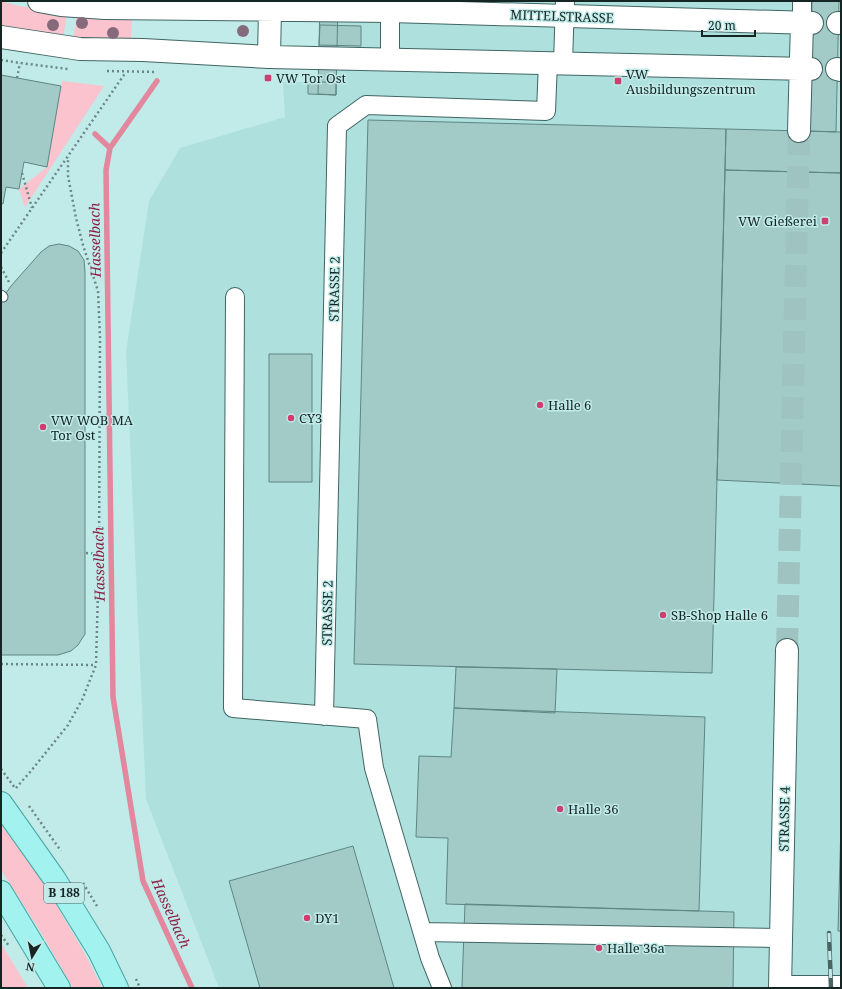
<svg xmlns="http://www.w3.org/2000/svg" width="842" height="989" font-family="'Noto Serif',serif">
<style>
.built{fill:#aee1de}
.green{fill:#fac3ce}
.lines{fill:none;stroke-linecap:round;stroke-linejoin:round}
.stream{stroke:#e2879d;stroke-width:5.5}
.building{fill:#a2cbc8;stroke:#5e8583}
.tertiary-tunnel{stroke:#9fc3c1;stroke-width:22;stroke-dasharray:22 11;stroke-linecap:butt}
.service-casing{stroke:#406563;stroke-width:11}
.minor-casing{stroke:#406563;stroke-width:20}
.tertiary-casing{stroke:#406563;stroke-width:24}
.primary-casing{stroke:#48a4a1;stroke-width:24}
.path{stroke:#6a8785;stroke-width:2.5;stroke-dasharray:2 3;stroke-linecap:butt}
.service{stroke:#fff;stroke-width:9}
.minor{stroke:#fff;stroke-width:18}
.tertiary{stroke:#fff;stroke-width:22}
.primary{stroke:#a2f2ef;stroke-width:22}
.rail-casing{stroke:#4b6362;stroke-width:4.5}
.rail{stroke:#c1ebe8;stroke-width:3;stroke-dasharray:9;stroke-linecap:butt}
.tree{fill:#856a7c}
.poi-dot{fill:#cc3f6e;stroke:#c1ebe8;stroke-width:1.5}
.labels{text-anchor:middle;stroke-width:3;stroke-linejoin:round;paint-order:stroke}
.shield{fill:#c1ebe8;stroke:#49605f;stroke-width:1}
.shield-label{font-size:12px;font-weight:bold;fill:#152524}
.street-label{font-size:13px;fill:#152524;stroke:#c1ebe8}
.poi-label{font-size:13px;fill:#152524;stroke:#c1ebe8;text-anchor:start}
.water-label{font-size:14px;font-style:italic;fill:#8b2046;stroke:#c1ebe8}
</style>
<rect width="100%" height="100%" fill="#c1ebe8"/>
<path class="built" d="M 322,1 L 841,1 L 841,988 L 219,988 L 146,799 L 126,352 L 149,201 L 180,148 L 285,117 L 283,82 L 321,82 Z"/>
<path class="green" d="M 1,1 L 19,6 L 67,12 L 63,39 L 1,28 Z
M 77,13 L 132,15 L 131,42 L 73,40 Z
M 62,81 L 104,86 L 25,207 L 19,189 L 47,167 Z
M 1,824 L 44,884 L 86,956 L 102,988 L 73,988 L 40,931 L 1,870 Z
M 1,943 L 28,988 L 1,988 Z"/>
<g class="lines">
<path class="stream" d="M 95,134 L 110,148 L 106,170 L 113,697 L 143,881 L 192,988
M 110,148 L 157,81"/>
</g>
<path class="building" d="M 320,1 L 338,1 L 336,95 L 318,94 Z
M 812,1 L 839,1 L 836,132 L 809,131 Z
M 320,25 L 361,26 L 361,46 L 319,45 Z
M 1,75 L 61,86 L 47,167 L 24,162 L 19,189 L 6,187 L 3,204 L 1,203 Z
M 308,82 L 336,82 L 336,95 L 308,94 Z
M 368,120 L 726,129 L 712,673 L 354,664 Z
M 726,129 L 841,132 L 841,173 L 725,170 Z
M 725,170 L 841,173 L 841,486 L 717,480 Z
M 59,244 L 69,246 L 78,251 L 84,260 L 85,272 L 85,634 L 78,645 L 71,651 L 58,655 L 1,655 L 1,300 L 11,286 L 41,252 L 49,246 Z
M 269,354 L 312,354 L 312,482 L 269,482 Z
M 456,667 L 557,669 L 555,713 L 454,708 Z
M 454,708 L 705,717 L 699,911 L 446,904 L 448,838 L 416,837 L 419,756 L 451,757 Z
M 841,823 L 841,931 L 838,931 Z
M 353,846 L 394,988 L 260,988 L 229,881 Z
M 465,904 L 734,912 L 733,988 L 463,988 L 462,986 Z"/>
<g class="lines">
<path class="tertiary-tunnel" d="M 787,650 L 799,131"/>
<defs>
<path id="service" d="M 1,295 L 3,297"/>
<path id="minor" d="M 390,11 L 390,60
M 802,22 L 802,1
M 563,63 L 565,1
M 235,297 L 233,708 L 367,719 L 374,768 L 430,958 L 442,988
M 324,716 L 337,126 L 366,105 L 546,111 L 548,62
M 423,932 L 781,938
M 780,985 L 841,985"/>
<path id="tertiary" d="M 39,1 L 61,5 L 105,8 L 390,11 L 812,23
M 838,23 L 841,23
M 1,37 L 80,49 L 143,50 L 269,57 L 811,69
M 269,57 L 270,9
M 837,69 L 841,70
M 799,131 L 802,22
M 780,988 L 787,650"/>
<path id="primary" d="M 1,803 L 54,878 L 99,951 L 117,988
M 1,892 L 59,988"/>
</defs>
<use href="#service" class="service-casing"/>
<use href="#minor" class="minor-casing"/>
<use href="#tertiary" class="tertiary-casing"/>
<use href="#primary" class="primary-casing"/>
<path class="path" d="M 1,60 L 20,63 L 68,69
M 107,71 L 156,72
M 17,78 L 20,63
M 22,173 L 32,208
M 1,253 L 126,72
M 1,267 L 10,284
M 86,553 L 99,554
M 1,664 L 96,665
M 1,769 L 15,788
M 16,788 L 31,771 L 68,725 L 82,700 L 96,665 L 99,554 L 100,337 L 98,291 L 83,245 L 76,218 L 68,176 L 68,157
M 29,806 L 61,851
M 83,883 L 97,906
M 1,935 L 9,946
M 136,979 L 140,988"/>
<use href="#service" class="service"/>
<use href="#minor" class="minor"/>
<use href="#tertiary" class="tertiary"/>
<use href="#primary" class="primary"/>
<defs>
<path id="rail" d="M 829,933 L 831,988"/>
</defs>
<use href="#rail" class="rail-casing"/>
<use href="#rail" class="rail"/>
</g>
<g class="tree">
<circle cx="82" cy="23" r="6"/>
<circle cx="53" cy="25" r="6"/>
<circle cx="243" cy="31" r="6"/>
<circle cx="113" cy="33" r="6"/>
</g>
<g class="poi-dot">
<rect x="264" y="74" width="8" height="8" rx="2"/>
<rect x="614" y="77" width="8" height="8" rx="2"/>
<rect x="821" y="217" width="8" height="8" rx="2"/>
<circle cx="540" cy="405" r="4"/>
<circle cx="291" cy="418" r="4"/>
<circle cx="43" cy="427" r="4"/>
<circle cx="663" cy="615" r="4"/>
<circle cx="560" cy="809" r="4"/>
<circle cx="307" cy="918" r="4"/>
<circle cx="599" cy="948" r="4"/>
</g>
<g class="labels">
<rect class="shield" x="44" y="883" width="40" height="20" rx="3"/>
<g class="shield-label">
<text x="64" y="897">B 188</text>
</g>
<g class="street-label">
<text transform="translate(562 16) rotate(2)" y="5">MITTELSTRASSE</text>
<text transform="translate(334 289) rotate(-89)" y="5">STRASSE 2</text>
<text transform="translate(327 613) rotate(-89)" y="5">STRASSE 2</text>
<text transform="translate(784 819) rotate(-89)" y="5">STRASSE 4</text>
</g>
<g class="poi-label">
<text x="626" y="79">VW<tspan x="626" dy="15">Ausbildungszentrum</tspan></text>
<text x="276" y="83">VW Tor Ost</text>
<text x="817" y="226" text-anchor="end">VW Gießerei</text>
<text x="548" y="410">Halle 6</text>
<text x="299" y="423">CY3</text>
<text x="51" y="425">VW WOB MA<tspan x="51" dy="15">Tor Ost</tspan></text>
<text x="671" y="620">SB-Shop Halle 6</text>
<text x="568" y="814">Halle 36</text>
<text x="315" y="923">DY1</text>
<text x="607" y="953">Halle 36a</text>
</g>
<g class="water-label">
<text transform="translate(95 240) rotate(-91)" y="5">Hasselbach</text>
<text transform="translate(99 564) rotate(-91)" y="5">Hasselbach</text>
<text transform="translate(171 913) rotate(66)" y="5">Hasselbach</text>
</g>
</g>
<rect width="842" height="989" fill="none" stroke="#152524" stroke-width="4"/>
<g transform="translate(32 957) rotate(190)" stroke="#c1ebe8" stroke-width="3" paint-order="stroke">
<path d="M0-3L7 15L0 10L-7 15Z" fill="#152524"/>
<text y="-6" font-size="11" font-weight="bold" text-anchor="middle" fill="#152524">N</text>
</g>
<path d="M702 30v6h53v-6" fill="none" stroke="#152524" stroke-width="2"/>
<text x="708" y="30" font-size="12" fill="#152524" stroke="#c1ebe8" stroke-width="3" paint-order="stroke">20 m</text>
</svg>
